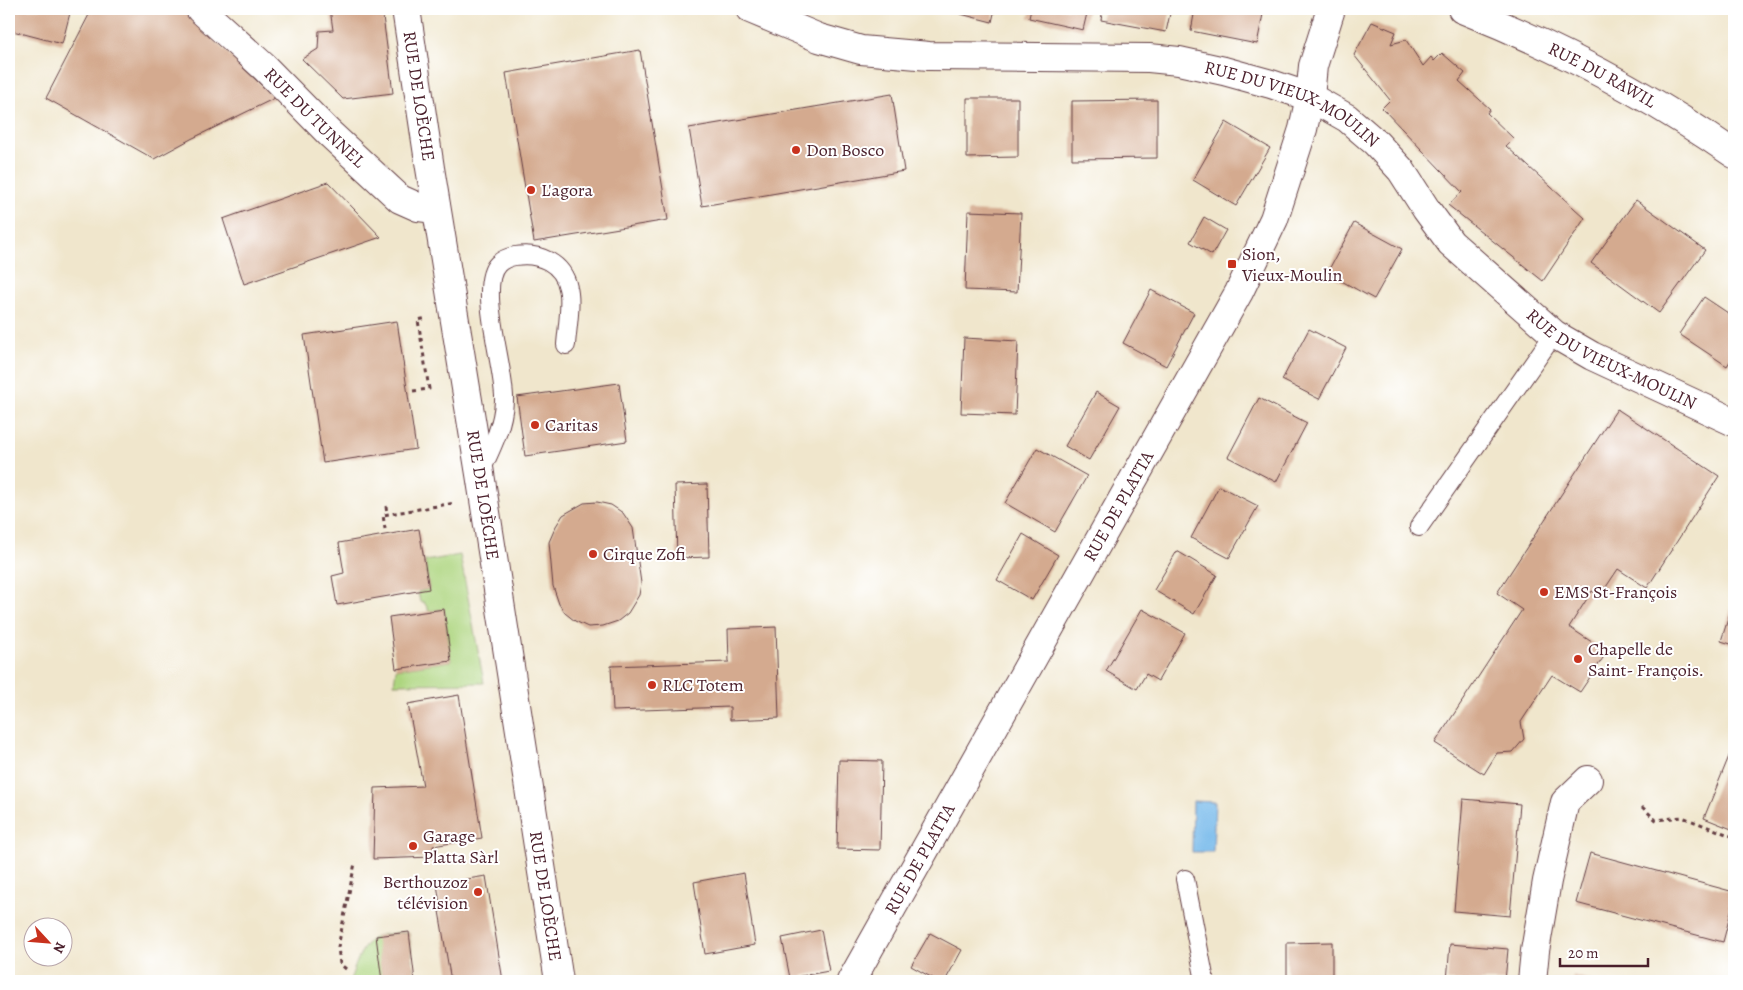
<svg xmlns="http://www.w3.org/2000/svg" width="1743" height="990" font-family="Alegreya,serif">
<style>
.green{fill:#add57f;stroke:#7c7a55}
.water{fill:#73b8ea;stroke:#5e6c8a}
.building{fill:#d4aa8f}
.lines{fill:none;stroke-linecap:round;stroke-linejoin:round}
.lane-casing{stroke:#633d43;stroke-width:20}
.street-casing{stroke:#633d43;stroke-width:30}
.secondary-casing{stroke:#633d43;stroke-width:30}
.path{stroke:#633d43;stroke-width:3;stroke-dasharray:4 4;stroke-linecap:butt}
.lane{stroke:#fff;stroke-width:18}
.street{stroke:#fff;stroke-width:28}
.secondary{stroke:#fff;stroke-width:28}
.poi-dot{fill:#c8321e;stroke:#fff;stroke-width:2}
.labels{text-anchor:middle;stroke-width:4;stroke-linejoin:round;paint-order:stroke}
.street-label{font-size:18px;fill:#4a1f2b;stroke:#fff}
.poi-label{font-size:18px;fill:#4a1f2b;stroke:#fff;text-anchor:start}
</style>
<rect width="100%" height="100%" fill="#fff"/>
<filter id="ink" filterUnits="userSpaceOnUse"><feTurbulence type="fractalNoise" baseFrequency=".02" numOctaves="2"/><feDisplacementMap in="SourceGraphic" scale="10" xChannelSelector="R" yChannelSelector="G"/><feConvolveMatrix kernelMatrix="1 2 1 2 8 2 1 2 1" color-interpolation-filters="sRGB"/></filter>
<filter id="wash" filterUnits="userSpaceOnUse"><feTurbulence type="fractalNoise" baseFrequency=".0096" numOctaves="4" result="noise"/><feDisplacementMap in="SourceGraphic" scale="20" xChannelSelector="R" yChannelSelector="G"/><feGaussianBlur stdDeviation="1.12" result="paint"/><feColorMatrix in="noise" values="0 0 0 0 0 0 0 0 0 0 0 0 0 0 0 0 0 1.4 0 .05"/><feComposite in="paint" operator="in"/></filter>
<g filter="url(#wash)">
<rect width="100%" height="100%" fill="#f0e6cc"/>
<path class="green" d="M 460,555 L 484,683 L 394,684 L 396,669 L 451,661 L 444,609 L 429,611 L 424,602 L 420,602 L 418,592 L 429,589 L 425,561 Z
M 409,932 L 415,981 L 350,981 C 354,968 363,940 378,936 C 387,933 399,933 409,932 Z"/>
<path class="water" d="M 1193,801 L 1215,802 L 1213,852 L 1192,852 Z"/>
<g id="blocks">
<path class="building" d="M 9,9 L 71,9 L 62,44 L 9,30 Z
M 92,9 L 173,9 L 187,15 L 275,98 L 191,139 L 154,159 L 46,98 Z
M 330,9 L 382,9 L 393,93 L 343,99 L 302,59 L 318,49 L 319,31 L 333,30 Z
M 941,9 L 995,9 L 992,22 Z
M 1031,9 L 1088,9 L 1083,30 L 1029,18 Z
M 1103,9 L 1171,9 L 1166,32 L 1101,20 Z
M 1195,9 L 1264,9 L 1257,44 L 1191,31 Z
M 1372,22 L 1396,32 L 1391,44 L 1406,40 L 1423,66 L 1431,57 L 1434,61 L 1442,53 L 1465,73 L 1459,81 L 1490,109 L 1487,113 L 1513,138 L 1506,146 L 1585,218 L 1543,281 L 1448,205 L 1462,192 L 1382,108 L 1390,100 L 1354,55 Z
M 640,50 L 668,220 L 534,242 L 506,73 Z
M 892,94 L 904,171 L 702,206 L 689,128 Z
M 967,98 L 1018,98 L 1018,157 L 967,158 Z
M 1157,100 L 1157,158 L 1072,159 L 1072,101 Z
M 1226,122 L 1270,148 L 1236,206 L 1193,180 Z
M 328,182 L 381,237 L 244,284 L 223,219 Z
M 1636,200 L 1705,250 L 1659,313 L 1591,263 Z
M 968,211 L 1021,213 L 1017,292 L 965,290 Z
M 1204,217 L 1226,230 L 1212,255 L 1190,242 Z
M 1354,223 L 1402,249 L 1374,299 L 1327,273 Z
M 1151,290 L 1194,313 L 1166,366 L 1123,343 Z
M 1704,297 L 1734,317 L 1734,355 L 1727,366 L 1679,334 Z
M 397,321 L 416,449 L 323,463 L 304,335 Z
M 1309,329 L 1346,348 L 1319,399 L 1282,380 Z
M 964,338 L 1018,341 L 1015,415 L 961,413 Z
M 619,383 L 627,441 L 525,456 L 517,397 Z
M 1096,392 L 1120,406 L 1089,460 L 1065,446 Z
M 1259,398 L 1307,423 L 1276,482 L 1228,457 Z
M 1617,409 L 1719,476 L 1647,588 L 1618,569 L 1600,596 L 1592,591 L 1569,627 L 1607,652 L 1580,692 L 1552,675 L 1521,722 L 1524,739 L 1513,752 L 1497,753 L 1484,774 L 1435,743 L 1522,610 L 1497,593 Z
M 1037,448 L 1087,476 L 1055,532 L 1005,503 Z
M 707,484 L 709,557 L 677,558 L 675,485 Z
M 1219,486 L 1258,506 L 1229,558 L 1191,538 Z
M 597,502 L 611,505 L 623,513 L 633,528 L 641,583 L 639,595 L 628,613 L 618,621 L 603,626 L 588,627 L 575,621 L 565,613 L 559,604 L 553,586 L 549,542 L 556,526 L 563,515 L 584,503 Z
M 419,529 L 429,589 L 337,605 L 332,576 L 344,573 L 339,543 Z
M 1023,534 L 1058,555 L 1032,600 L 997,580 Z
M 1177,551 L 1217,575 L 1194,614 L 1154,590 Z
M 1734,600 L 1734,645 L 1721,641 Z
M 444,609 L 451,661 L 396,669 L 389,617 Z
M 1142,609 L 1185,633 L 1158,681 L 1146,674 L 1137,689 L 1106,671 Z
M 776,627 L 779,718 L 730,720 L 730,707 L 613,711 L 611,666 L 729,662 L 728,629 Z
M 459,695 L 482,838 L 433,846 L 434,857 L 373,859 L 375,788 L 423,786 L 408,704 Z
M 1734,744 L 1734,830 L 1704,818 Z
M 839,760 L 882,761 L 880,850 L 837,849 Z
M 1463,799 L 1520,804 L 1510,916 L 1454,911 Z
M 1590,853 L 1734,892 L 1734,900 L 1723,942 L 1576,903 Z
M 744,873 L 755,945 L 705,954 L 694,882 Z
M 486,876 L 503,981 L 451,981 L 439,911 L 441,911 L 437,884 Z
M 821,930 L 829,971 L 790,978 L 782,938 Z
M 409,932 L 415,981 L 382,981 L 376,936 Z
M 930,933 L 962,950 L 945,981 L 938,981 L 911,966 Z
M 1332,942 L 1332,981 L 1287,981 L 1287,943 Z
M 1450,944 L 1508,949 L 1505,981 L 1447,981 Z
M 1573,975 L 1593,981 L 1572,981 Z"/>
</g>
</g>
<g filter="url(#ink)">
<use href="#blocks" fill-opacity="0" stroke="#633d43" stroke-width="1"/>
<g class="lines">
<defs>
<path id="lane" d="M 480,473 C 490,451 503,427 504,401 C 506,372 476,285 498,264 C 503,259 509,257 515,256 C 539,252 563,263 568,288 C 572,303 567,329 566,345
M 1419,527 L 1554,334
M 1185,879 L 1205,981"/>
<g id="street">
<path id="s1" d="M 200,9 L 263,66 L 329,133 L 400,199 L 418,207 L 427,208 L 436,207"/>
<path id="s2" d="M 750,9 L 819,38 L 861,50 L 929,56 L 1149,58 L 1179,61 L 1224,71 L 1271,84 L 1310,97 L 1347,118 L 1376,143 L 1401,170 L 1426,209 L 1451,243 L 1554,334 L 1592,356 L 1734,422"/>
<path id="s3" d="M 851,981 L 1239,292 L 1274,219 L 1303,129 L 1310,97 L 1313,66 L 1331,9"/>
<path d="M 1532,981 L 1535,951 L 1547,881 L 1565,802 L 1588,780"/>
</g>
<g id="secondary">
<path id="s4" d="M 406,9 L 430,168 L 480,474 L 559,981"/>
<path id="s5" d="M 1462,9 C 1558,47 1649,95 1734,154"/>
</g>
</defs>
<use href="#lane" class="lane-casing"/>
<use href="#street" class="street-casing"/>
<use href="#secondary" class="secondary-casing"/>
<path class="path" d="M 413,391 L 429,389 L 418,320 L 427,318
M 386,506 L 387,515
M 385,529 L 383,515 L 455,503
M 1642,807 L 1656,820 L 1682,817 L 1734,837
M 346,969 L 340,964 L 338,947 L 355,863"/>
<use href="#lane" class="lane"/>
<use href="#street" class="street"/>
<use href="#secondary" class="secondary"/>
</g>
</g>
<g class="poi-dot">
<circle cx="796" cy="150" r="5"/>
<circle cx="531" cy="190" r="5"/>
<rect x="1227" y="259" width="10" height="10" rx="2.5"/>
<circle cx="535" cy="425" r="5"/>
<circle cx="593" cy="554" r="5"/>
<circle cx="1544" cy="592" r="5"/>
<circle cx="1578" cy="659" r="5"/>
<circle cx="652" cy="685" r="5"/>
<circle cx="413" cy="846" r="5"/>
<circle cx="478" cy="892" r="5"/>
</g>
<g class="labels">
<g class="street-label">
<text dy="6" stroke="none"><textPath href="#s5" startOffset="155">RUE DU RAWIL</textPath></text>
<text dy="6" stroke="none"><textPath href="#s4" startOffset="88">RUE DE LOÈCHE</textPath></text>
<text dy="6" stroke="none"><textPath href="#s2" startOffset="559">RUE DU VIEUX-MOULIN</textPath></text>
<text dy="6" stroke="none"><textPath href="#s1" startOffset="158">RUE DU TUNNEL</textPath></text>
<text dy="6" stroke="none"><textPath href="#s2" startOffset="979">RUE DU VIEUX-MOULIN</textPath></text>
<text dy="6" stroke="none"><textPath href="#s4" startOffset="492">RUE DE LOÈCHE</textPath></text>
<text dy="6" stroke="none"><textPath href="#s3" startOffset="545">RUE DE PLATTA</textPath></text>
<text dy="6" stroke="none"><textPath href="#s3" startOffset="140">RUE DE PLATTA</textPath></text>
<text dy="6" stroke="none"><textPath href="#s4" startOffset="898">RUE DE LOÈCHE</textPath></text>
</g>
<g class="poi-label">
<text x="806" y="156">Don Bosco</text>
<text x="541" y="196">L'agora</text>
<text x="1242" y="260">Sion,<tspan x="1242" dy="21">Vieux-Moulin</tspan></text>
<text x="545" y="431">Caritas</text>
<text x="603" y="560">Cirque Zofi</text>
<text x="1554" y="598">EMS St-François</text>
<text x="1588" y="655">Chapelle de<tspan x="1588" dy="21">Saint- François.</tspan></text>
<text x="662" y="691">RLC Totem</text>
<text x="423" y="842">Garage<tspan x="423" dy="21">Platta Sàrl</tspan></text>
<text x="468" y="888" text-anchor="end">Berthouzoz<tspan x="468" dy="21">télévision</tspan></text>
</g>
</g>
<rect width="1743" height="990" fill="none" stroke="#fff" stroke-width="30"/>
<g transform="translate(48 942) rotate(116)"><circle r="24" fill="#ffffff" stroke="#b7a5aa"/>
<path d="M0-4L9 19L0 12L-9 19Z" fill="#c8321e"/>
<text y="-8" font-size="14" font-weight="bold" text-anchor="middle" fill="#4a1f2b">N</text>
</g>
<path d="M1560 958v8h88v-8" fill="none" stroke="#4a1f2b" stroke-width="2.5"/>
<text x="1568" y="958" font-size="15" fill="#4a1f2b" stroke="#ffffff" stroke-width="4" paint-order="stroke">20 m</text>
</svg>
